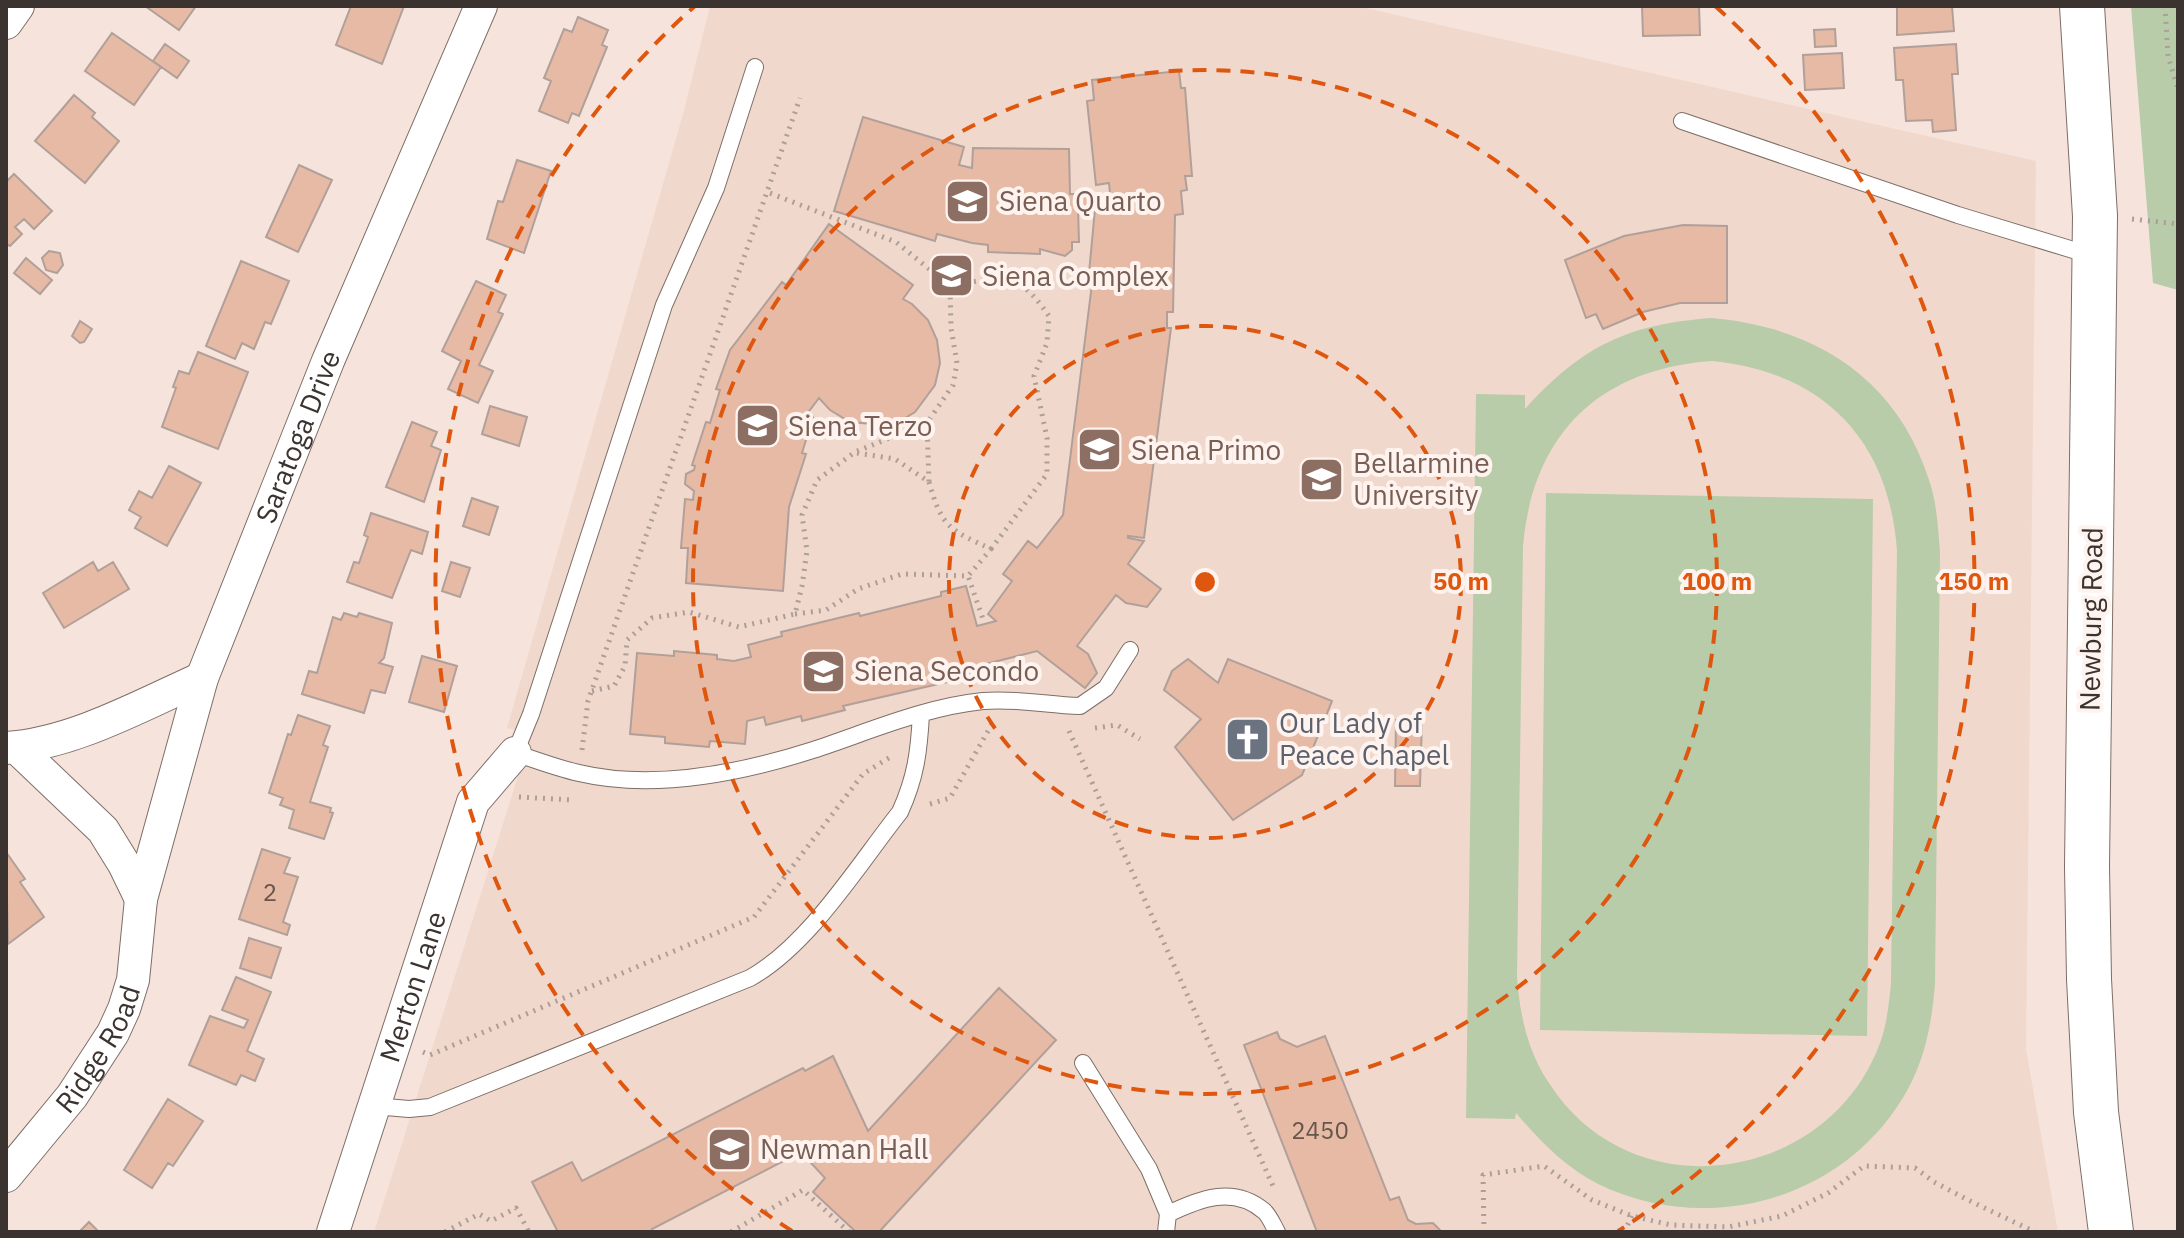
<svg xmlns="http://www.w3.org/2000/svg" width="2184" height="1238" font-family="'IBM Plex Sans',sans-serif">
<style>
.built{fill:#f1d8cc}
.green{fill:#b8cca9;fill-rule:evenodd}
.building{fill:#e6baa5;stroke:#b1a099;stroke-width:2}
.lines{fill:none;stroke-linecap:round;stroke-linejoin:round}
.lane-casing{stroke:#7e6e67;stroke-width:18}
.street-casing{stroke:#7e6e67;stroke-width:34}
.secondary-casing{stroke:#7e6e67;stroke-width:46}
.path{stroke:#ac9e98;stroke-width:5;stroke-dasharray:2 6;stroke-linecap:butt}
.lane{stroke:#fff;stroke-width:16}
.street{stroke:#fff;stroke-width:32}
.secondary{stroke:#fff;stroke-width:44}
.ring{fill:none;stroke:#df570e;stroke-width:4;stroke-dasharray:14 10}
.labels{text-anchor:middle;stroke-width:8;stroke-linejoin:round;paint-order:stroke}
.number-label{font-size:24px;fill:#65554d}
.education-label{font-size:28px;fill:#785e54;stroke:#fef3ee;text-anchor:start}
.street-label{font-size:28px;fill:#3a3330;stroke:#fef3ee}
.worship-label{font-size:28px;fill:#5b616d;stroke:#fef3ee;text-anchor:start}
.centre{fill:#df570e;stroke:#fef3ee;stroke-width:4}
.ring-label{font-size:24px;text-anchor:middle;font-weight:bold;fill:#df570e;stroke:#fef3ee;stroke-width:8;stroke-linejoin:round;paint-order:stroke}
</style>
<rect width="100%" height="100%" fill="#f6e4dc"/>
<path class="built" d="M 710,6 L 1357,6 L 2036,161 L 2026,1049 L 2058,1232 L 374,1232 L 531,735 L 507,728 L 683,114 Z"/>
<path class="green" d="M 2131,6 L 2178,6 L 2178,290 L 2153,283 Z
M 1712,318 C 1814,327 1897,378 1929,480 C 1937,503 1938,528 1940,552 L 1935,984 C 1932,1020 1926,1056 1908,1089 C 1848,1199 1709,1238 1598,1184 C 1565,1167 1540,1141 1516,1113 L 1515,1119 L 1466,1118 L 1476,394 L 1525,395 L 1525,409 C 1582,346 1628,324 1712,318 ZM 1712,361 C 1823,372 1889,439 1897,551 L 1891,983 C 1889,1003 1887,1024 1880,1043 C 1829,1182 1635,1213 1551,1086 C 1528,1053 1520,1017 1517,977 L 1523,546 C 1533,433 1600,369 1712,361 Z
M 1546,493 L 1873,499 L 1867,1036 L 1540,1030 Z"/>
<path class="building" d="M 145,6 L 196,6 L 179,30 Z
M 351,6 L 404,6 L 382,64 L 336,45 Z
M 1653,6 L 1699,6 L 1700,35 L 1643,36 L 1642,7 Z
M 1897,6 L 1952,6 L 1954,31 L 1897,35 Z
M 578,17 L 608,30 L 602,45 L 607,47 L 579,116 L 572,113 L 568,123 L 539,111 L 551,81 L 544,78 L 564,29 L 572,32 Z
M 1835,29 L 1836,46 L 1815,47 L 1814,30 Z
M 112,33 L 161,67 L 134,105 L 85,71 Z
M 165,44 L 189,61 L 177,78 L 153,61 Z
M 1956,44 L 1958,74 L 1952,74 L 1956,130 L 1933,132 L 1932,120 L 1906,121 L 1903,80 L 1896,80 L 1894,48 Z
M 1842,53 L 1844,88 L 1805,90 L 1803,55 Z
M 1179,71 L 1181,88 L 1185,88 L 1192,176 L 1185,176 L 1187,190 L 1181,191 L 1183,214 L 1175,215 L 1173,312 L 1167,312 L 1167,328 L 1171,328 L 1144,538 L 1128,536 L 1128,538 L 1144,541 L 1128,564 L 1161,589 L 1147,607 L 1126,603 L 1116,595 L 1077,646 L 1088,654 L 1097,673 L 1085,688 L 1037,651 L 986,664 L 987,669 L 968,674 L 969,677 L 843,706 L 845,710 L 802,721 L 801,716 L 766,725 L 764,717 L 747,721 L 745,744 L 710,741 L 709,747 L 665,743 L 665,737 L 630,734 L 637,653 L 674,656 L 674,651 L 717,655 L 717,659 L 734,661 L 751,657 L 748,645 L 782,636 L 781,632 L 859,613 L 860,616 L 941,596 L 941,592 L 966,586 L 977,626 L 996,621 L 988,614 L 1012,581 L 1003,574 L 1028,541 L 1037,548 L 1063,515 L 1092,284 L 1093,273 L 1089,273 L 1095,209 L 1078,208 L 1079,242 L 1072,242 L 1072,250 L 1065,256 L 1040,249 L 1040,254 L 988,252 L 988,245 L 972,243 L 937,234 L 935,241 L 834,211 L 863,117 L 964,147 L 959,165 L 972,168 L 973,148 L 1069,149 L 1070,194 L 1110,194 L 1109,183 L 1096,185 L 1087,101 L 1094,100 L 1092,80 Z
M 74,95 L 95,113 L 92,117 L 119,141 L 85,183 L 35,141 Z
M 517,160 L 551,171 L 524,253 L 487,239 L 498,201 L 503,202 Z
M 299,165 L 332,180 L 298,252 L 266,237 Z
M 14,174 L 52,211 L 34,229 L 24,219 L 15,227 L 22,234 L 10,246 L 6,244 L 6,182 Z
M 829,224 L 913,285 L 903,299 L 912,304 L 928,320 L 937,340 L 940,363 L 935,385 L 915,412 L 905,418 L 883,425 L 850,422 L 830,410 L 819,398 L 807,414 L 813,417 L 802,453 L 806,454 L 789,507 L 783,591 L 686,583 L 688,548 L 681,548 L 685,499 L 693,500 L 694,491 L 685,484 L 686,474 L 694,470 L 695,466 L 692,465 L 706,422 L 710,423 L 720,390 L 716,389 L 730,350 L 782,282 L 786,285 Z
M 1683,225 L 1727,226 L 1727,303 L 1680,303 L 1643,312 L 1603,329 L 1596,314 L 1586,318 L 1565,260 L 1624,236 Z
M 49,251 L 60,253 L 63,265 L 57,273 L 46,270 L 42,258 Z
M 26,258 L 52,280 L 40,294 L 14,273 Z
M 241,261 L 289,281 L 271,324 L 265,322 L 254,349 L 242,343 L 235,359 L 206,346 Z
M 476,281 L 506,295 L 498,312 L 503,314 L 479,365 L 493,371 L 478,403 L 448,389 L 461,361 L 442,351 Z
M 80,321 L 92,329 L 84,342 L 80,343 L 72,336 Z
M 198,352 L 248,372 L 218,449 L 162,427 L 176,388 L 173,387 L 179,371 L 189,374 Z
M 490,406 L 527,417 L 519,446 L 482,434 Z
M 412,422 L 437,432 L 431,446 L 441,450 L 424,502 L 386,487 Z
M 169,466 L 201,483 L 167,546 L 135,528 L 141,517 L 129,510 L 139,491 L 152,498 Z
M 472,498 L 498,507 L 489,535 L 463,526 Z
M 371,513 L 428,532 L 422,554 L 411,550 L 392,598 L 347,582 L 354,562 L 359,563 L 368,537 L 364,535 Z
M 93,562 L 98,571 L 113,562 L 129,589 L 64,628 L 43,593 Z
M 451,562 L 470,568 L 460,597 L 442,591 Z
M 344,613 L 357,617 L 359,613 L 392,623 L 384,658 L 379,663 L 393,667 L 385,693 L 371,690 L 364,713 L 302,694 L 309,671 L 317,673 L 333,617 L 341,620 Z
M 422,656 L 457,666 L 444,712 L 409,702 Z
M 1188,659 L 1218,683 L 1228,659 L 1332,701 L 1302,775 L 1233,820 L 1175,747 L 1201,719 L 1164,690 L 1172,671 Z
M 298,715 L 330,726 L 323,745 L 328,747 L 310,802 L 331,808 L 330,812 L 333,813 L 324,839 L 289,828 L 294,810 L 280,805 L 283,798 L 269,793 L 288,734 L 291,735 Z
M 1396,720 L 1422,720 L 1420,786 L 1395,786 Z
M 262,849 L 290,858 L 284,873 L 298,877 L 283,922 L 290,925 L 287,935 L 239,919 Z
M 6,852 L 25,879 L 20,882 L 44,917 L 8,944 Z
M 249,938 L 281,948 L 271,978 L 240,968 Z
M 236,977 L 271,992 L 247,1051 L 264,1059 L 255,1081 L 241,1075 L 236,1085 L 189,1065 L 210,1016 L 244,1028 L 248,1020 L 222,1010 Z
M 999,988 L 1056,1040 L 879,1232 L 856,1232 L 813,1192 L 825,1178 L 801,1152 L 652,1229 L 653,1232 L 558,1232 L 532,1182 L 572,1162 L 582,1181 L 803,1068 L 805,1071 L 833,1056 L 868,1131 Z
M 1277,1032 L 1280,1039 L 1297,1047 L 1325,1036 L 1390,1200 L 1399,1197 L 1408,1220 L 1416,1224 L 1433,1223 L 1442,1232 L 1317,1232 L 1244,1045 Z
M 168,1099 L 203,1121 L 173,1166 L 168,1163 L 152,1188 L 124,1170 Z
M 89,1222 L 99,1232 L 79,1232 Z"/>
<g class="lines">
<defs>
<path id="lane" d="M 755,67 L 716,188 L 664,305 L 531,714 L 515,753 C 536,760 557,768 579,773 C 655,791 741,773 813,750 C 868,732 924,707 983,701 C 1015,698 1048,705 1080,706 L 1106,688 L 1130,650
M 1682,121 L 1958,215 L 2093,256
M 1083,1063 L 1149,1169 L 1168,1214 L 1166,1232
M 374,1106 L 409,1109 L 430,1107 L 750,978 C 809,945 858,865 900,812 C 916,777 919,751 921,714
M 1168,1214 C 1199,1199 1233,1185 1264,1211 C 1269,1215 1273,1225 1277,1232"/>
<g id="street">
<path d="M 6,23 L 18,6"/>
<path d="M 6,748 C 72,744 142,705 202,678"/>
<path d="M 17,748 L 103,830 L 124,864 L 141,899"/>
<path id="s1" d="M 6,1176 L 72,1096 L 113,1033 L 124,1009 L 133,980 L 141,899 L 202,678 L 328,361 L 481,6"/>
<path id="s2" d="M 333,1232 L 473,802 L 515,753"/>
</g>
<path id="secondary" d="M 2082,6 L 2095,216 L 2087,867 L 2089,979 L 2096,1112 L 2111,1232"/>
</defs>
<use href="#lane" class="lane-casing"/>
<use href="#street" class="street-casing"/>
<use href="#secondary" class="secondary-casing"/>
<path class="path" d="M 2165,6 L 2168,56 L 2178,89
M 2132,219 L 2178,224
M 950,286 C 1002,277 1016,268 1049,316 L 1047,343 L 1034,376 L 1047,438 L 1047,474 L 991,549
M 857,453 L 895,459 L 929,482 L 927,423
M 929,482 C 942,528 950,530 991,549 L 968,576
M 795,614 L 826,610 L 858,589 L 902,574 L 968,576 L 983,619
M 592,691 L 614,686 L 625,666 L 627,640 L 652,618 L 689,612 L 739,627 L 795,614 L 802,586 L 807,551 L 802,515 L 817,480 L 855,452 L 927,423 L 953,385 L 957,363 L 951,328 L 950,286 L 896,242 L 767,192
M 1095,728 L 1117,725 L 1140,739
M 1069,731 L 1273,1186
M 582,750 L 588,701 L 800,98
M 519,797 L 573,800
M 930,804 L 950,798 L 992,724
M 423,1052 L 430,1055 L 754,917 L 863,774 L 892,756
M 445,1232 L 479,1214 L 491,1221 L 516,1208 L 529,1232
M 731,1232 L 803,1190 L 849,1232
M 1484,1232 L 1483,1175 L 1544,1166 L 1592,1200 L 1632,1216 L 1671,1225 L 1728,1227 L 1782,1216 L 1828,1193 L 1864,1166 L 1915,1168 L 1934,1182 L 1968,1200 L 2035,1232
M 1624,1232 L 1632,1216"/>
<use href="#lane" class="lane"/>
<use href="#street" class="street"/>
<use href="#secondary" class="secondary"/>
</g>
<g class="ring">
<circle cx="1205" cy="582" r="256"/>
<circle cx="1205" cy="582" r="512"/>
<path d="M792 1231A769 769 0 0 1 695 6M1715 6A769 769 0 0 1 1618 1231"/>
</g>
<defs>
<symbol id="university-square" viewBox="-11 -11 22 22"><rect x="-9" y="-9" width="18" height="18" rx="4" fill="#8d6e63" stroke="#fef3ee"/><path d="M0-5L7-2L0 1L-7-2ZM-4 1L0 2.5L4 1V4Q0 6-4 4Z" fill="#fff"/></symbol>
<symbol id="church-square" viewBox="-11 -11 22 22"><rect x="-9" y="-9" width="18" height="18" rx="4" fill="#6b7280" stroke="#fef3ee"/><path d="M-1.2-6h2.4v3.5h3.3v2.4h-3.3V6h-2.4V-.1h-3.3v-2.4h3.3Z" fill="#fff"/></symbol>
</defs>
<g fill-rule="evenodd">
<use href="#university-square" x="942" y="176" width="51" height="51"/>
<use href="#university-square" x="926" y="250" width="51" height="51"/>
<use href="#university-square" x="732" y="400" width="51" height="51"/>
<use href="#university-square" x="1074" y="424" width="51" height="51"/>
<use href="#university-square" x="1296" y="454" width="51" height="51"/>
<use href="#university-square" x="798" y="646" width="51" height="51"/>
<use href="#church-square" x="1222" y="714" width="51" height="51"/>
<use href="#university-square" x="704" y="1124" width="51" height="51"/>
</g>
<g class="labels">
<g class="number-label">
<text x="270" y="901">2</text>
<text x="1320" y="1139">2450</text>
</g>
<g class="education-label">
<text x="999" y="211">Siena Quarto</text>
<text x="982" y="286">Siena Complex</text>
<text x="788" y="436">Siena Terzo</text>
<text x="1131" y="460">Siena Primo</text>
<text x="1353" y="473">Bellarmine<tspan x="1353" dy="32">University</tspan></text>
<text x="854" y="681">Siena Secondo</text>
<text x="760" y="1159">Newman Hall</text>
</g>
<g class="street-label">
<text dy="10" stroke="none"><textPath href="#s1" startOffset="806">Saratoga Drive</textPath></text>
<text transform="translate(2091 619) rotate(-89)" y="10">Newburg Road</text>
<text dy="10" stroke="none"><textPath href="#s2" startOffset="258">Merton Lane</textPath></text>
<text dy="10" stroke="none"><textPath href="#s1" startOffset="158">Ridge Road</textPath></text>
</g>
<g class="worship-label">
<text x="1279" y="733">Our Lady of<tspan x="1279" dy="32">Peace Chapel</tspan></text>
</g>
</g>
<circle cx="1205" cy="582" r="12" class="centre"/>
<g class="ring-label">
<text x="1461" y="590">50 m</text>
<text x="1717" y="590">100 m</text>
<text x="1974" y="590">150 m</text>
</g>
<rect width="2184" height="1238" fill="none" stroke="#3a3330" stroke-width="16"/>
</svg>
